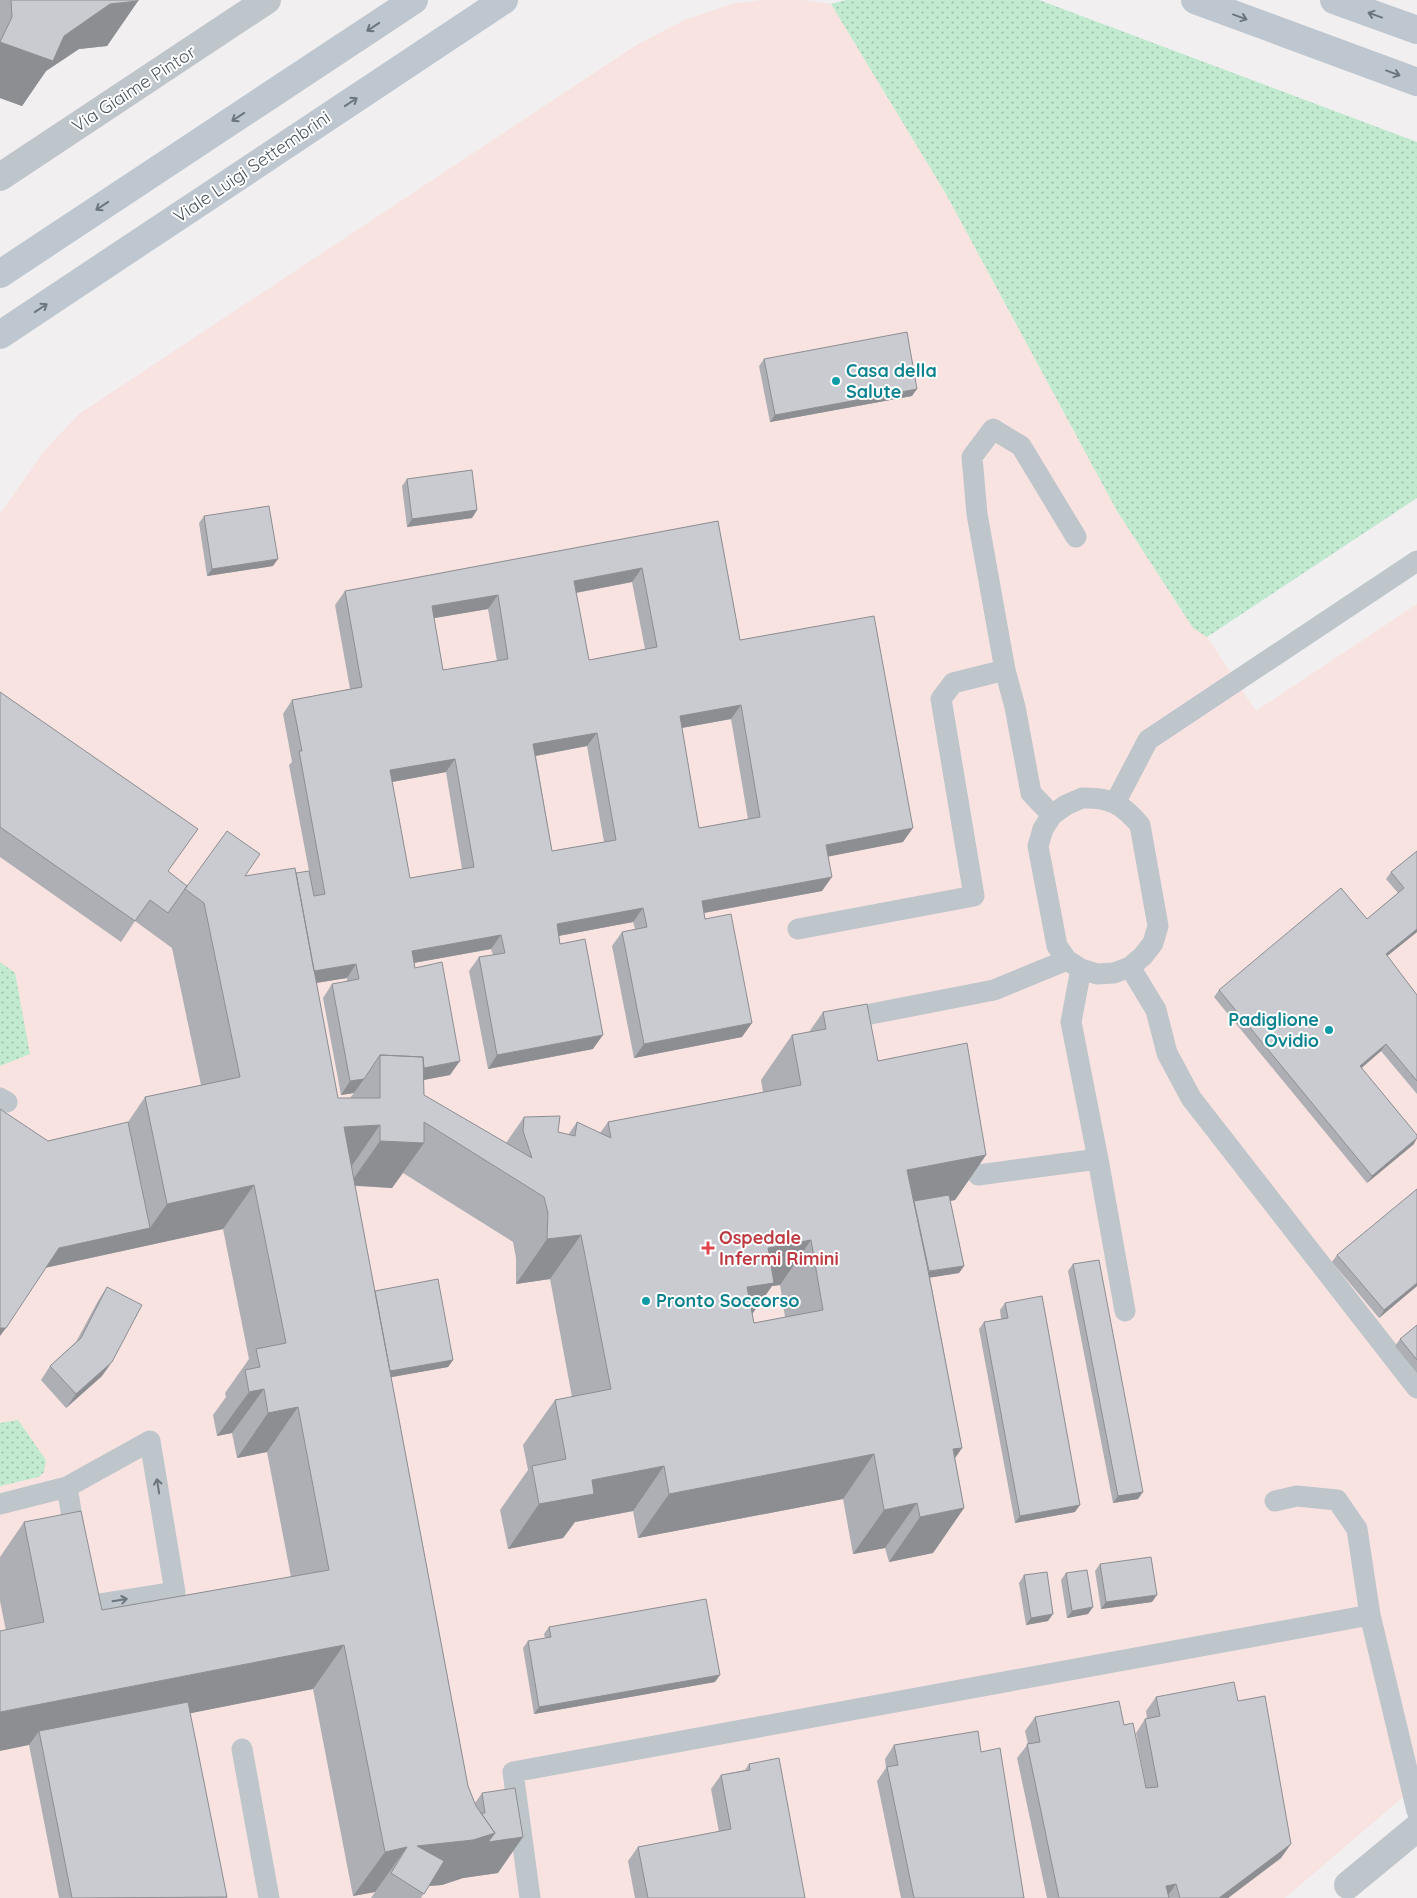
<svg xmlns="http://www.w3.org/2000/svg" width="1417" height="1898" font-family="Quicksand,sans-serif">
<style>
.medical{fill:#f8e3e1}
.grass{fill:url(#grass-dots)}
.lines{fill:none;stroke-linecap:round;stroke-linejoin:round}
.service{stroke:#bec6cc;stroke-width:21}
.minor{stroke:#bec6cc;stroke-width:28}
.secondary{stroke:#bec7d0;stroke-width:28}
.wall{fill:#adafb4;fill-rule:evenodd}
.shaded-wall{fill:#8d8e92}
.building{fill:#c9cbd1;stroke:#8d8e92;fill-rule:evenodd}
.oneway{stroke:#6b757d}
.oneway2{stroke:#6b757c}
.culture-dot{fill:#0f9aa8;stroke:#fff;stroke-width:2}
.health-dot{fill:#e0444e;stroke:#fff;stroke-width:2}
.labels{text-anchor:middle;stroke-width:4;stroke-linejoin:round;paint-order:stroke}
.street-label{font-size:18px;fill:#48525a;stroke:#fff}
.culture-label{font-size:18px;font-weight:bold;fill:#0d838f;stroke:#fff;text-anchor:start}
.health-label{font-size:18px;font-weight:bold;fill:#be3a42;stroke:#fff;text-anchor:start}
</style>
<defs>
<pattern id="grass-dots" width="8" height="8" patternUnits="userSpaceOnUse" patternTransform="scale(1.25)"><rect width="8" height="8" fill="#c1ead0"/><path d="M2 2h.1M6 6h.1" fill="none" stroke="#9fc0ac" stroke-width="1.8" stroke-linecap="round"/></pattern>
</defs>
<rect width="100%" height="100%" fill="#f1efef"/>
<path class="medical" d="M 761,0 L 802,0 L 831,4 L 946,194 L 1117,511 L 1193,628 L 1207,637 L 1256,711 L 1417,604 L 1417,1785 L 1285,1898 L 0,1898 L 0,514 L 44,451 L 79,414 L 638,44 L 685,20 L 731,4 Z"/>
<path class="grass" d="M 846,0 L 1039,0 L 1417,142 L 1417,498 L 1207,637 L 1193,628 L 1117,511 L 946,194 L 831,4 Z
M 0,962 L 15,973 L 30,1054 L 0,1066 Z
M 18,1420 L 46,1460 L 44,1472 L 39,1477 L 0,1486 L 0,1423 Z"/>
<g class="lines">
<path class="service" d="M 1082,798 C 1110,797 1122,804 1140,825 L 1158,926 L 1153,943 L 1143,956 L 1130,967 L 1114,973 L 1097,974 L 1081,969 L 1067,960 L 1057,946 L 1038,846 L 1043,829 L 1052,815 L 1066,805 Z
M 1115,803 L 1148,740 L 1417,561
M 1052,815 L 1031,793 L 1015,707 L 1005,670 L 977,514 L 972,457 L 993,429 L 1021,446 L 1076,537
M 798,929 L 974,896 L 941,699 L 953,683 L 1005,670
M 1130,967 L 1156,1010 L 1167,1053 L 1191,1098 L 1417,1388
M 1081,969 L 1071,1022 L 1098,1159 L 1125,1311
M 845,1019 L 994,990 L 1067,960
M 0,1098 L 7,1102
M 978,1175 L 1098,1159
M 67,1487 L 76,1541
M 1275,1501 L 1297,1496 L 1337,1500 L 1357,1529 L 1370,1615 L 1417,1811
M 0,1504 L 67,1487 L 150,1441 L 175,1592 L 86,1606 L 84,1591
M 242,1749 L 269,1898
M 530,1898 L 513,1772 L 1370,1615"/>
<path class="minor" d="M 0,177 L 267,0
M 1348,1885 L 1417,1828"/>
<path class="secondary" d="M 1195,0 L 1417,82
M 1334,0 L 1417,30
M 0,274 L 414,0
M 0,335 L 504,0"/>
</g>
<path class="wall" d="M 0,0 L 138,0 L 138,1 L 107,46 L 79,49 L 46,71 L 22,106 L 0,98 Z
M 764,359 L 912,396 L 770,422 L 759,366 Z
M 407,479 L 477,510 L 472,518 L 407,527 L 402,486 Z
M 204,516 L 273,566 L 207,576 L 199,523 Z
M 718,521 L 740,640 L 903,842 L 828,856 L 822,891 L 704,913 L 705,919 L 742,1037 L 634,1058 L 612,946 L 622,932 L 635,929 L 633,922 L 559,936 L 560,944 L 593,1049 L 488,1069 L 469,971 L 479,957 L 493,955 L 491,949 L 414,963 L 415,968 L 450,1075 L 424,1080 L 424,1095 L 506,1143 L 524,1117 L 558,1132 L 568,1135 L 577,1122 L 600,1133 L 608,1122 L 763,1092 L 761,1080 L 792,1035 L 809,1032 L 823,1012 L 986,1155 L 955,1200 L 950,1201 L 964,1266 L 959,1273 L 930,1277 L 962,1448 L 955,1458 L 964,1508 L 933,1553 L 889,1562 L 885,1548 L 853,1554 L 843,1499 L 638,1538 L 633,1511 L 575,1522 L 563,1538 L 508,1549 L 500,1510 L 528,1470 L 523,1445 L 555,1400 L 572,1397 L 550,1279 L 516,1284 L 516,1258 L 513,1242 L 403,1173 L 392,1188 L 355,1186 L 375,1291 L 453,1360 L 448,1367 L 391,1377 L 468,1786 L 475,1803 L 482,1793 L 498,1873 L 463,1878 L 442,1885 L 428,1886 L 421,1898 L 371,1898 L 375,1892 L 353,1896 L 313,1689 L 190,1713 L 227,1898 L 59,1898 L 29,1745 L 0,1601 L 0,1557 L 24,1522 L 102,1610 L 291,1577 L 267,1452 L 237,1458 L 232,1433 L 217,1436 L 213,1415 L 226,1397 L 225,1393 L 249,1359 L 223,1229 L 45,1268 L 48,1141 L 128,1122 L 145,1097 L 201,1085 L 172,948 L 135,921 L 121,942 L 0,857 L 0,692 L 168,872 L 187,886 L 245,876 L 296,873 L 309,871 L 289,765 L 292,762 L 283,714 L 292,700 L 350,689 L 335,605 L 345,591 ZM 632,582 L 645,649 L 589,660 L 576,593 ZM 488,609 L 497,661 L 443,670 L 434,618 ZM 731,719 L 748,819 L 699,828 L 682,728 ZM 587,746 L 604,842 L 552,851 L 536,756 ZM 446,772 L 462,869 L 410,878 L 392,782 ZM 347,978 L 347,982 L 332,984 L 323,998 L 341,1095 L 354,1093 L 350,1098 L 338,1098 L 316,983 ZM 780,1285 L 785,1317 L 754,1323 L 752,1314 L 772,1286 Z
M 1417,851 L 1417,932 L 1387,956 L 1417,995 L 1417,1094 L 1381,1051 L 1362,1068 L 1414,1144 L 1367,1183 L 1214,997 L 1219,990 L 1367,919 L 1398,893 L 1386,879 L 1391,872 Z
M 1337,1255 L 1417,1286 L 1379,1318 L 1332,1262 Z
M 1073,1264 L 1138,1499 L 1113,1503 L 1068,1271 Z
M 107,1287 L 102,1376 L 66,1408 L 41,1380 L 50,1366 L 76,1342 L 98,1301 Z
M 1005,1303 L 1075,1512 L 1015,1523 L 979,1329 L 984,1322 L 1001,1319 L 1000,1310 Z
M 1417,1325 L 1417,1373 L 1395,1346 L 1400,1339 Z
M 1100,1564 L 1152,1602 L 1101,1609 L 1095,1571 Z
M 1066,1573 L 1093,1607 L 1088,1614 L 1067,1618 L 1061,1580 Z
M 1024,1575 L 1048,1621 L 1026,1625 L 1019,1583 Z
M 549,1627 L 715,1682 L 534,1714 L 523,1648 L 528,1641 L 545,1638 L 544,1634 Z
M 1156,1697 L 1238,1701 L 1281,1858 L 1228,1898 L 1047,1898 L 1017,1758 L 1028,1744 L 1025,1731 L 1035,1717 L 1124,1725 L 1146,1788 L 1136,1733 L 1145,1719 L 1147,1719 L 1146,1711 Z
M 894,1745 L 981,1752 L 1024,1898 L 901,1898 L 877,1781 L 886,1768 L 885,1759 Z
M 749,1764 L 805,1898 L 635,1898 L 628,1861 L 638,1847 L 719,1832 L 711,1789 L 721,1775 L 745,1770 Z"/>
<path class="shaded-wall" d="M 138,1 L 107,46 L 79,49 L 46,71 L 22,106 L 0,98 L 0,42 L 64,36 L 110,4 Z
M 917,389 L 912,396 L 770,422 L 775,415 Z
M 477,510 L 472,518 L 407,527 L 412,519 Z
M 278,559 L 273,566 L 207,576 L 212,569 Z
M 642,568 L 632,582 L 564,595 L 574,581 Z
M 498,595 L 488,609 L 423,620 L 432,606 Z
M 741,705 L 731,719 L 670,730 L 680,716 Z
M 597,733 L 587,746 L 524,758 L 533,744 Z
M 455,759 L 446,772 L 381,784 L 390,770 Z
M 913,828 L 903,842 L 816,859 L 826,845 Z
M 832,877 L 822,891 L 692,915 L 702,901 Z
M 643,908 L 633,922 L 547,938 L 557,924 Z
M 1417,929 L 1417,932 L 1381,961 L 1386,954 Z
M 501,935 L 491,949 L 402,965 L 412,951 Z
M 356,964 L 347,978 L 278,989 L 288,975 Z
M 752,1023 L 742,1037 L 634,1058 L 644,1044 Z
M 603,1035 L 593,1049 L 488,1069 L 497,1055 Z
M 1386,1044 L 1381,1051 L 1355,1073 L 1360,1066 Z
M 460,1061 L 450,1075 L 380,1088 L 380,1076 Z
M 364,1079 L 354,1093 L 341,1095 L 350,1081 Z
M 380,1125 L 349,1170 L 344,1127 Z
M 1417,1138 L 1414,1144 L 1367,1183 L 1372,1176 Z
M 380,1141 L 424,1143 L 392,1188 L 349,1185 Z
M 986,1155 L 955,1200 L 882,1213 L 907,1170 Z
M 254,1185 L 223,1229 L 44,1268 L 59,1248 L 150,1228 L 167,1204 Z
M 581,1235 L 550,1279 L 516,1284 L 547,1239 Z
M 811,1240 L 780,1285 L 772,1286 L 743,1327 L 716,1332 L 768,1248 Z
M 964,1266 L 959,1273 L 891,1284 L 896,1277 Z
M 1417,1283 L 1417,1286 L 1379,1318 L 1384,1310 Z
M 0,1328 L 6,1328 L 0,1336 Z
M 453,1360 L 448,1367 L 370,1381 L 375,1374 Z
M 112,1362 L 102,1376 L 66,1408 L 76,1394 Z
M 264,1389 L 232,1433 L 217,1436 L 249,1392 Z
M 298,1407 L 267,1452 L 237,1458 L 268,1413 Z
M 962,1448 L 931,1492 L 953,1449 Z
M 874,1454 L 843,1499 L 638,1538 L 669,1494 Z
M 664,1466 L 633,1511 L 575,1522 L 563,1538 L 508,1549 L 539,1504 L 592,1480 Z
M 1143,1492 L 1138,1499 L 1113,1503 L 1118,1496 Z
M 917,1503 L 885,1548 L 853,1554 L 884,1510 Z
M 1080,1505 L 1075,1512 L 1015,1523 L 1020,1516 Z
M 964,1508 L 933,1553 L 889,1562 L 920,1517 Z
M 1157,1595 L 1152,1602 L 1101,1609 L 1106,1602 Z
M 1093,1607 L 1088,1614 L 1067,1618 L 1072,1611 Z
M 1053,1614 L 1048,1621 L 1026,1625 L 1031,1618 Z
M 344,1645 L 313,1689 L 41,1743 L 39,1731 L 29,1745 L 0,1751 L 0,1712 Z
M 720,1675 L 715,1682 L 534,1714 L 539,1707 Z
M 495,1833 L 523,1837 L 498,1873 L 463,1878 L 442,1885 L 414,1887 L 417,1846 Z
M 1291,1844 L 1281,1858 L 1228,1898 L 1219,1898 Z
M 407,1847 L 375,1892 L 353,1896 L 385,1852 Z
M 1176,1884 L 1166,1898 L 1166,1886 Z"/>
<path class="building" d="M 11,0 L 138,0 L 138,1 L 110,4 L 64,36 L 53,61 L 0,42 L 12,17 Z
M 907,332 L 917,389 L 775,415 L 764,359 Z
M 472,470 L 477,510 L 412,519 L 407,479 Z
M 269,506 L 278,559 L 212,569 L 204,516 Z
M 718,521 L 740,640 L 874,616 L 913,828 L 826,845 L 832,877 L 702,901 L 705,919 L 731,914 L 752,1023 L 644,1044 L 622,932 L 647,927 L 643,908 L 557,924 L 560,944 L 585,939 L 603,1035 L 497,1055 L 479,957 L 505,953 L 501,935 L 412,951 L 415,968 L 442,962 L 460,1061 L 424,1068 L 423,1057 L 380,1055 L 364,1079 L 350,1081 L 332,984 L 359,979 L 356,964 L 314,971 L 296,873 L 309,871 L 314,896 L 325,894 L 299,751 L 302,751 L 292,700 L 362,687 L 345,591 ZM 642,568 L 657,647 L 589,660 L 574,581 ZM 498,595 L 508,659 L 443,670 L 432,606 ZM 741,705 L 760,817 L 699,828 L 680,716 ZM 597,733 L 616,840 L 552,851 L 533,744 ZM 455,759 L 474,867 L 410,878 L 390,770 Z
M 0,692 L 198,829 L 168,871 L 187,886 L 168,913 L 150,900 L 135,921 L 0,827 Z
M 227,831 L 260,854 L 245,876 L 295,868 L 338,1098 L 380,1098 L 380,1055 L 423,1057 L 424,1095 L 532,1158 L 523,1131 L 524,1117 L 560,1116 L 558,1132 L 575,1136 L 577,1122 L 611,1138 L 608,1122 L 801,1085 L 792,1035 L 826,1029 L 823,1012 L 867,1004 L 878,1061 L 967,1043 L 986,1155 L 907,1170 L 927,1265 L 962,1448 L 953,1449 L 964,1508 L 920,1517 L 917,1503 L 884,1510 L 874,1454 L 669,1494 L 664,1466 L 592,1480 L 594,1494 L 539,1504 L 532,1466 L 566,1459 L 555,1400 L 611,1389 L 581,1235 L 547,1239 L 548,1213 L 544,1197 L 424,1122 L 424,1143 L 380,1141 L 380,1125 L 344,1127 L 468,1786 L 476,1806 L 495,1833 L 473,1840 L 417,1846 L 444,1861 L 424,1894 L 391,1873 L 407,1847 L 385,1852 L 344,1645 L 0,1712 L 0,1631 L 44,1622 L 24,1522 L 81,1511 L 102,1610 L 329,1570 L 298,1407 L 268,1413 L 264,1389 L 249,1392 L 245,1370 L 260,1367 L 256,1349 L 286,1343 L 254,1185 L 167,1204 L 145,1097 L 240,1077 L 204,903 L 185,889 ZM 811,1240 L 823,1310 L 754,1323 L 747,1287 L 774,1283 L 768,1248 Z
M 1417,851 L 1417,929 L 1386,954 L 1417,995 L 1417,1081 L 1386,1044 L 1360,1066 L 1417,1135 L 1417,1138 L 1372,1176 L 1219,990 L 1341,888 L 1367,919 L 1404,888 L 1391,872 Z
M 0,1109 L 48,1141 L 128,1122 L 150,1228 L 59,1248 L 6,1328 L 0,1328 Z
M 1417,1189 L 1417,1283 L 1384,1310 L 1337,1255 Z
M 949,1195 L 964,1266 L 929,1271 L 914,1201 Z
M 1099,1260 L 1143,1492 L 1118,1496 L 1073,1264 Z
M 438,1279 L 453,1360 L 390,1371 L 375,1291 Z
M 107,1287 L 142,1305 L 112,1362 L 76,1394 L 50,1366 L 81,1338 Z
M 1042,1296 L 1080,1505 L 1020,1516 L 984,1322 L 1008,1318 L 1005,1303 Z
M 1417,1325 L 1417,1360 L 1400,1339 Z
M 1151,1557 L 1157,1595 L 1106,1602 L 1100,1564 Z
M 1087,1570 L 1093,1607 L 1072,1611 L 1066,1573 Z
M 1047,1572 L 1053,1614 L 1031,1618 L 1024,1575 Z
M 706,1599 L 720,1675 L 539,1707 L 528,1641 L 551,1637 L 549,1627 Z
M 1234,1682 L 1238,1701 L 1265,1696 L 1291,1844 L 1219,1898 L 1180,1898 L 1176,1884 L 1166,1886 L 1169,1898 L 1059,1898 L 1027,1744 L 1040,1742 L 1035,1717 L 1119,1701 L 1124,1725 L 1133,1723 L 1146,1788 L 1158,1787 L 1145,1719 L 1160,1716 L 1156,1697 Z
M 188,1702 L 227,1897 L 72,1898 L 39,1731 Z
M 978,1731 L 981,1752 L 1000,1748 L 1024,1898 L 914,1898 L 887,1767 L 898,1765 L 894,1745 Z
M 779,1758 L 805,1898 L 648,1898 L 638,1847 L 731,1829 L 721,1775 L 750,1770 L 749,1764 Z
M 515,1788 L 523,1837 L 488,1842 L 495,1833 L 481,1813 L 485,1813 L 482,1793 Z"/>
<defs><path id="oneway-shaft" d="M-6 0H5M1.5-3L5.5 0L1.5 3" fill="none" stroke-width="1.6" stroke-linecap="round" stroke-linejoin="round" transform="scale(1.25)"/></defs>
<g class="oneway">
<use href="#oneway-shaft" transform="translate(1375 15) rotate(-160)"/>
<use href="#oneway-shaft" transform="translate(1240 17) rotate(20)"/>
<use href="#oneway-shaft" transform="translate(373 27) rotate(146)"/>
<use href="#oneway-shaft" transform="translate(1393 73) rotate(20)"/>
<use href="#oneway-shaft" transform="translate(351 102) rotate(-34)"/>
<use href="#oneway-shaft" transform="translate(238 117) rotate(146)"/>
<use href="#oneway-shaft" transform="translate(102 206) rotate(146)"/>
<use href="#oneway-shaft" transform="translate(41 308) rotate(-34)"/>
</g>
<g class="oneway2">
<use href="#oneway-shaft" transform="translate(158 1486) rotate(-99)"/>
<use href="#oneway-shaft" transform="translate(120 1600) rotate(-9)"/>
</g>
<g class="culture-dot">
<circle cx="836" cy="381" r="5"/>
<circle cx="1329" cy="1030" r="5"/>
<circle cx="646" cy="1301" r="5"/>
</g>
<path class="health-dot" d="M705.5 1240.5h5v5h5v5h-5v5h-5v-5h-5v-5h5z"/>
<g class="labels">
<g class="street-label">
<text transform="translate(134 89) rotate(-33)" y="6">Via Giaime Pintor</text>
<text transform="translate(252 167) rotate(-34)" y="6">Viale Luigi Settembrini</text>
</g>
<g class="culture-label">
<text x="846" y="377">Casa della<tspan x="846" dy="21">Salute</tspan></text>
<text x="1319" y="1026" text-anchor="end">Padiglione<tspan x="1319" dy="21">Ovidio</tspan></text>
<text x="656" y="1307">Pronto Soccorso</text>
</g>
<g class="health-label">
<text x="719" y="1244">Ospedale<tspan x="719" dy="21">Infermi Rimini</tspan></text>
</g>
</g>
</svg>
